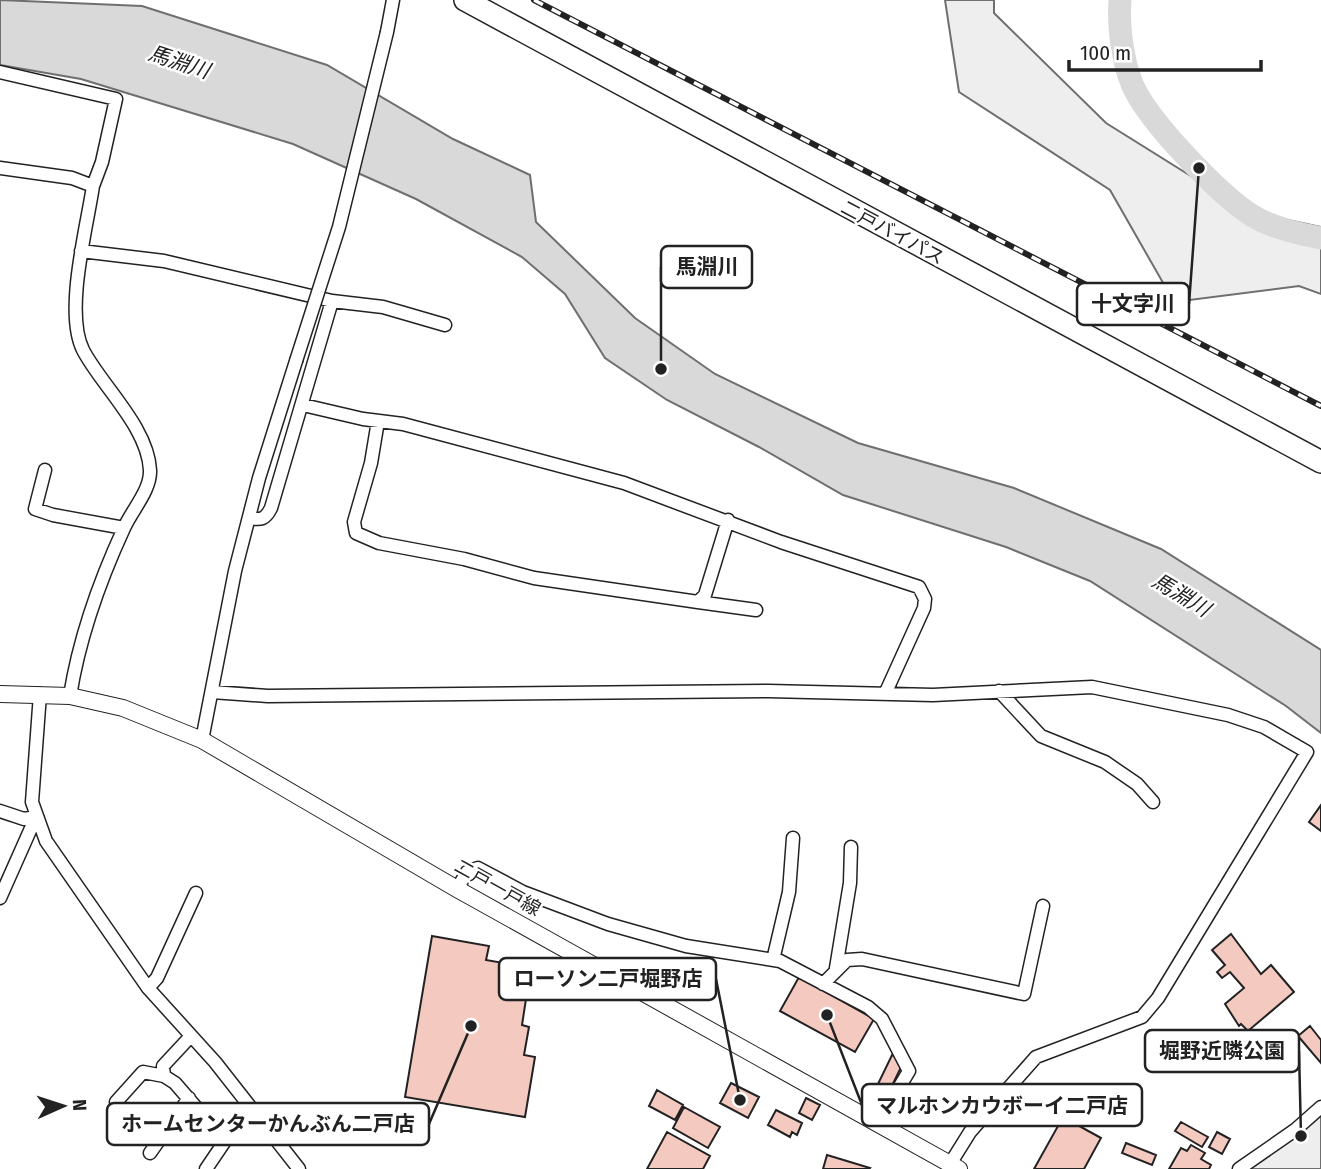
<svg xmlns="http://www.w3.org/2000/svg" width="1321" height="1169" font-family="'Fira Sans Condensed','Noto Sans JP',sans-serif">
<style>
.green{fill:#eee;stroke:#6f6f6f;stroke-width:2}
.water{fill:#d9d9d9;stroke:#6f6f6f;stroke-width:2}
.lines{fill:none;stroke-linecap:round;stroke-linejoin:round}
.river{stroke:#d9d9d9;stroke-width:23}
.building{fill:#f3c9c0;stroke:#222;stroke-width:2}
.street-casing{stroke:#222;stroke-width:15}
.secondary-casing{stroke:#222;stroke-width:18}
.highway-casing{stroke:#222;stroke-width:24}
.street{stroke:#fff;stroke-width:12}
.secondary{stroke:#fff;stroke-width:16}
.highway{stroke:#fff;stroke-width:21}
.rail-casing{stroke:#222;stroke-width:6}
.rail{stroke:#fff;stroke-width:3.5;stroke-dasharray:10;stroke-linecap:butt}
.street-bridge-casing{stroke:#222;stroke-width:15;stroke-linecap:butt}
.street-bridge{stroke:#fff;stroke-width:12}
.labels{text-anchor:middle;stroke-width:5;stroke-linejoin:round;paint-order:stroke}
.street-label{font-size:19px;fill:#222;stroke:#fff}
.water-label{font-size:21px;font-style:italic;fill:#222;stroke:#fff}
.leader{fill:none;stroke:#222;stroke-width:2.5}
.callout-dot{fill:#222;stroke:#fff;stroke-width:2.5}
.callout{fill:#fff;stroke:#222;stroke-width:2.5}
.callout-label{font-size:21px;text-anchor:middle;font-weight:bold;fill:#222}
</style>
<rect width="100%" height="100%" fill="#fff"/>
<path class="green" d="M 945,0 L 994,0 L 994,13 L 1106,123 L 1247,211 L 1321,227 L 1321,294 L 1299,286 L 1174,302 L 1110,190 L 959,92 Z
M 1321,1104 L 1321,1169 L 1243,1169 Z"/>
<path class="water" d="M 0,0 L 142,6 L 327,65 L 453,139 L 530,175 L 536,222 L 635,318 L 715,374 L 858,443 L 1014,488 L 1161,549 L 1321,650 L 1321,733 L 1286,706 L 1090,581 L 1006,547 L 843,495 L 759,447 L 667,400 L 605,358 L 565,294 L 522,257 L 416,199 L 293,144 L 81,79 L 0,65 Z"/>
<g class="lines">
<path class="river" d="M 1120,0 C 1118,27 1123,70 1137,94 C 1156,128 1226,203 1260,220 C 1279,229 1300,234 1321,238"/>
</g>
<path class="building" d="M 1321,805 L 1321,831 L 1309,822 Z
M 1231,934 L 1261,974 L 1271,965 L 1294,992 L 1248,1031 L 1241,1024 L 1239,1026 L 1225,1004 L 1244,988 L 1230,972 L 1222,978 L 1217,972 L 1225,965 L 1212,950 Z
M 432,936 L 489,946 L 486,960 L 509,964 L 503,995 L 526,999 L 522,1025 L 529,1027 L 524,1055 L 535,1057 L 525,1117 L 405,1097 Z
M 549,961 L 598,991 L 592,1000 L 543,970 Z
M 799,977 L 874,1019 L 855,1052 L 780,1011 Z
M 1310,1026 L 1321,1040 L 1321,1063 L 1298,1036 Z
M 892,1055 L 904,1061 L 889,1092 L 877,1086 Z
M 731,1083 L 759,1097 L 748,1118 L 720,1103 Z
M 657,1090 L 683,1105 L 675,1120 L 649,1106 Z
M 806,1098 L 820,1105 L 812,1120 L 799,1113 Z
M 684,1107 L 720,1127 L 708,1148 L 673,1128 Z
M 776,1110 L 802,1123 L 797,1135 L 792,1132 L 790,1137 L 768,1125 Z
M 1063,1117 L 1101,1138 L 1084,1169 L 1034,1169 Z
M 1181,1122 L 1208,1137 L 1202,1147 L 1175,1131 Z
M 667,1132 L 710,1156 L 703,1169 L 647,1169 Z
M 1217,1132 L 1230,1139 L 1222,1154 L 1209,1147 Z
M 1126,1143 L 1156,1155 L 1152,1165 L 1122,1153 Z
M 1191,1145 L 1205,1153 L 1201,1159 L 1211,1165 L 1209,1169 L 1169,1169 L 1181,1148 L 1187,1151 Z
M 827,1155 L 870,1168 L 869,1169 L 823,1169 Z"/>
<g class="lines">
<defs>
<path id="street" d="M 387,32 L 393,0
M 0,72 L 116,99 L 102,162 L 93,186
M 0,168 L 72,178 L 93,186 C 87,227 64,312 83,350 C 101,385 148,427 150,470 C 151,490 132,510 124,528 C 100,580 79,639 70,696
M 81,251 L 164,261 L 332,301 L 271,508 C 265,520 261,520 249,518
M 332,301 L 383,307 L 445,325
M 303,405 L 363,419 L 403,424 L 624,483 L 781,542 L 919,587 L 925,599 L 924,608 L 885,694
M 378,421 L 371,463 L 354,522 L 356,533 L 379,543 L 464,559 L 534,578 L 698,602 L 705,595 L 728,520
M 45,470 L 35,509 L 53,515 L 124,528
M 698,602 L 756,610
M 999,691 L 1041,736 L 1105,762 L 1137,784 L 1153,802
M 212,692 L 268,696 L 768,691 L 933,695 L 1092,687 L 1228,715 L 1264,727 L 1307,752 L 1158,998 L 1142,1017 L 1036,1057 L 970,1132 L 950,1164
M 40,694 L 32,802 L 46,841 L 148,988 L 215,1062 L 299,1169
M 202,740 L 235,571 L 259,478 L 296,361
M 0,811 L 24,819 L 36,817
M 457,889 L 467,872 L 478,868 L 523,892 L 608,924 L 686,946 L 780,961 L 868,1007 L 882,1019 L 909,1071 L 878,1123
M 0,898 L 36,817
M 773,960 L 789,892 L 793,838
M 836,968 L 850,883 L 851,847
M 823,984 L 847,960 L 862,959 L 1024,994 L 1043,906
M 148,988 L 157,978 L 196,893
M 190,1037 L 163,1066 L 164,1076 L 175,1083 L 225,1141 L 206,1169
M 116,1102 L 143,1072 L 164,1076
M 150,1153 L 189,1098
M 1239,1169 L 1295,1130 L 1321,1107"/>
<path id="secondary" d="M 0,694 L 70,696 L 123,708 L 202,740 L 457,889 L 959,1169"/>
<path id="highway" d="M 465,0 L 1321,462"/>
</defs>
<use href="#street" class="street-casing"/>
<use href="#secondary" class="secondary-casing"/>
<use href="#highway" class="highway-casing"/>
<use href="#street" class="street"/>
<use href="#secondary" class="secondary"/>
<use href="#highway" class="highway"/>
<defs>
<path id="rail" d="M 534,0 L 1321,406"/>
</defs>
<use href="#rail" class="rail-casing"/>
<use href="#rail" class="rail"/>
<defs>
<path id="street-bridge" d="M 296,361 L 339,227 L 387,32"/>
</defs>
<use href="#street-bridge" class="street-bridge-casing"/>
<use href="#street-bridge" class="street-bridge"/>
</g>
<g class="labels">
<g class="street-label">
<text transform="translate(893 232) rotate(28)" y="7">二戸バイパス</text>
<text transform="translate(498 887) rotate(29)" y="7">二戸一戸線</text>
</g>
<g class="water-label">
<text transform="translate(179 62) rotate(18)" y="7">馬淵川</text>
<text transform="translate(1181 595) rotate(31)" y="7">馬淵川</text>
</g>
</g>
<path class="leader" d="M661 369L661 267M1199 168L1189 304M740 1100L716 979M1301 1136L1299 1051M827 1015L862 1105M471 1026L429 1124"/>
<g class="callout-dot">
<circle cx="661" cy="369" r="7"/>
<circle cx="1199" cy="168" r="7"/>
<circle cx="740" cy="1100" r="7"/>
<circle cx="1301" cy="1136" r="7"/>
<circle cx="827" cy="1015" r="7"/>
<circle cx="471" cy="1026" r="7"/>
</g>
<g class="callout">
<rect x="661" y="246" width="91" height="42" rx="7"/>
<rect x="1077" y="283" width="112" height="42" rx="7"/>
<rect x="499" y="958" width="217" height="42" rx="7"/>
<rect x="1145" y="1030" width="154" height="42" rx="7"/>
<rect x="862" y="1084" width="280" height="42" rx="7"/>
<rect x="107" y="1103" width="322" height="42" rx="7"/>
</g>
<g class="callout-label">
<text x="707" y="274">馬淵川</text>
<text x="1133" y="311">十文字川</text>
<text x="608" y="986">ローソン二戸堀野店</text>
<text x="1222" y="1058">堀野近隣公園</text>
<text x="1002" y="1113">マルホンカウボーイ二戸店</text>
<text x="268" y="1131">ホームセンターかんぶん二戸店</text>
</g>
<g transform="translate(63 1106) rotate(87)" stroke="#ffffff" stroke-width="5" paint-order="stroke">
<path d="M0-5L12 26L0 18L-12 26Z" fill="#222222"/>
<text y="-10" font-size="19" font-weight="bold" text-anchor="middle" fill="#222222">N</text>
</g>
<path d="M1069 60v10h192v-10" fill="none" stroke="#222222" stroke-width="3.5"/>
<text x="1080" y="60" font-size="21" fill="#222222" stroke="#ffffff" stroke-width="5" paint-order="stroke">100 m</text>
</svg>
